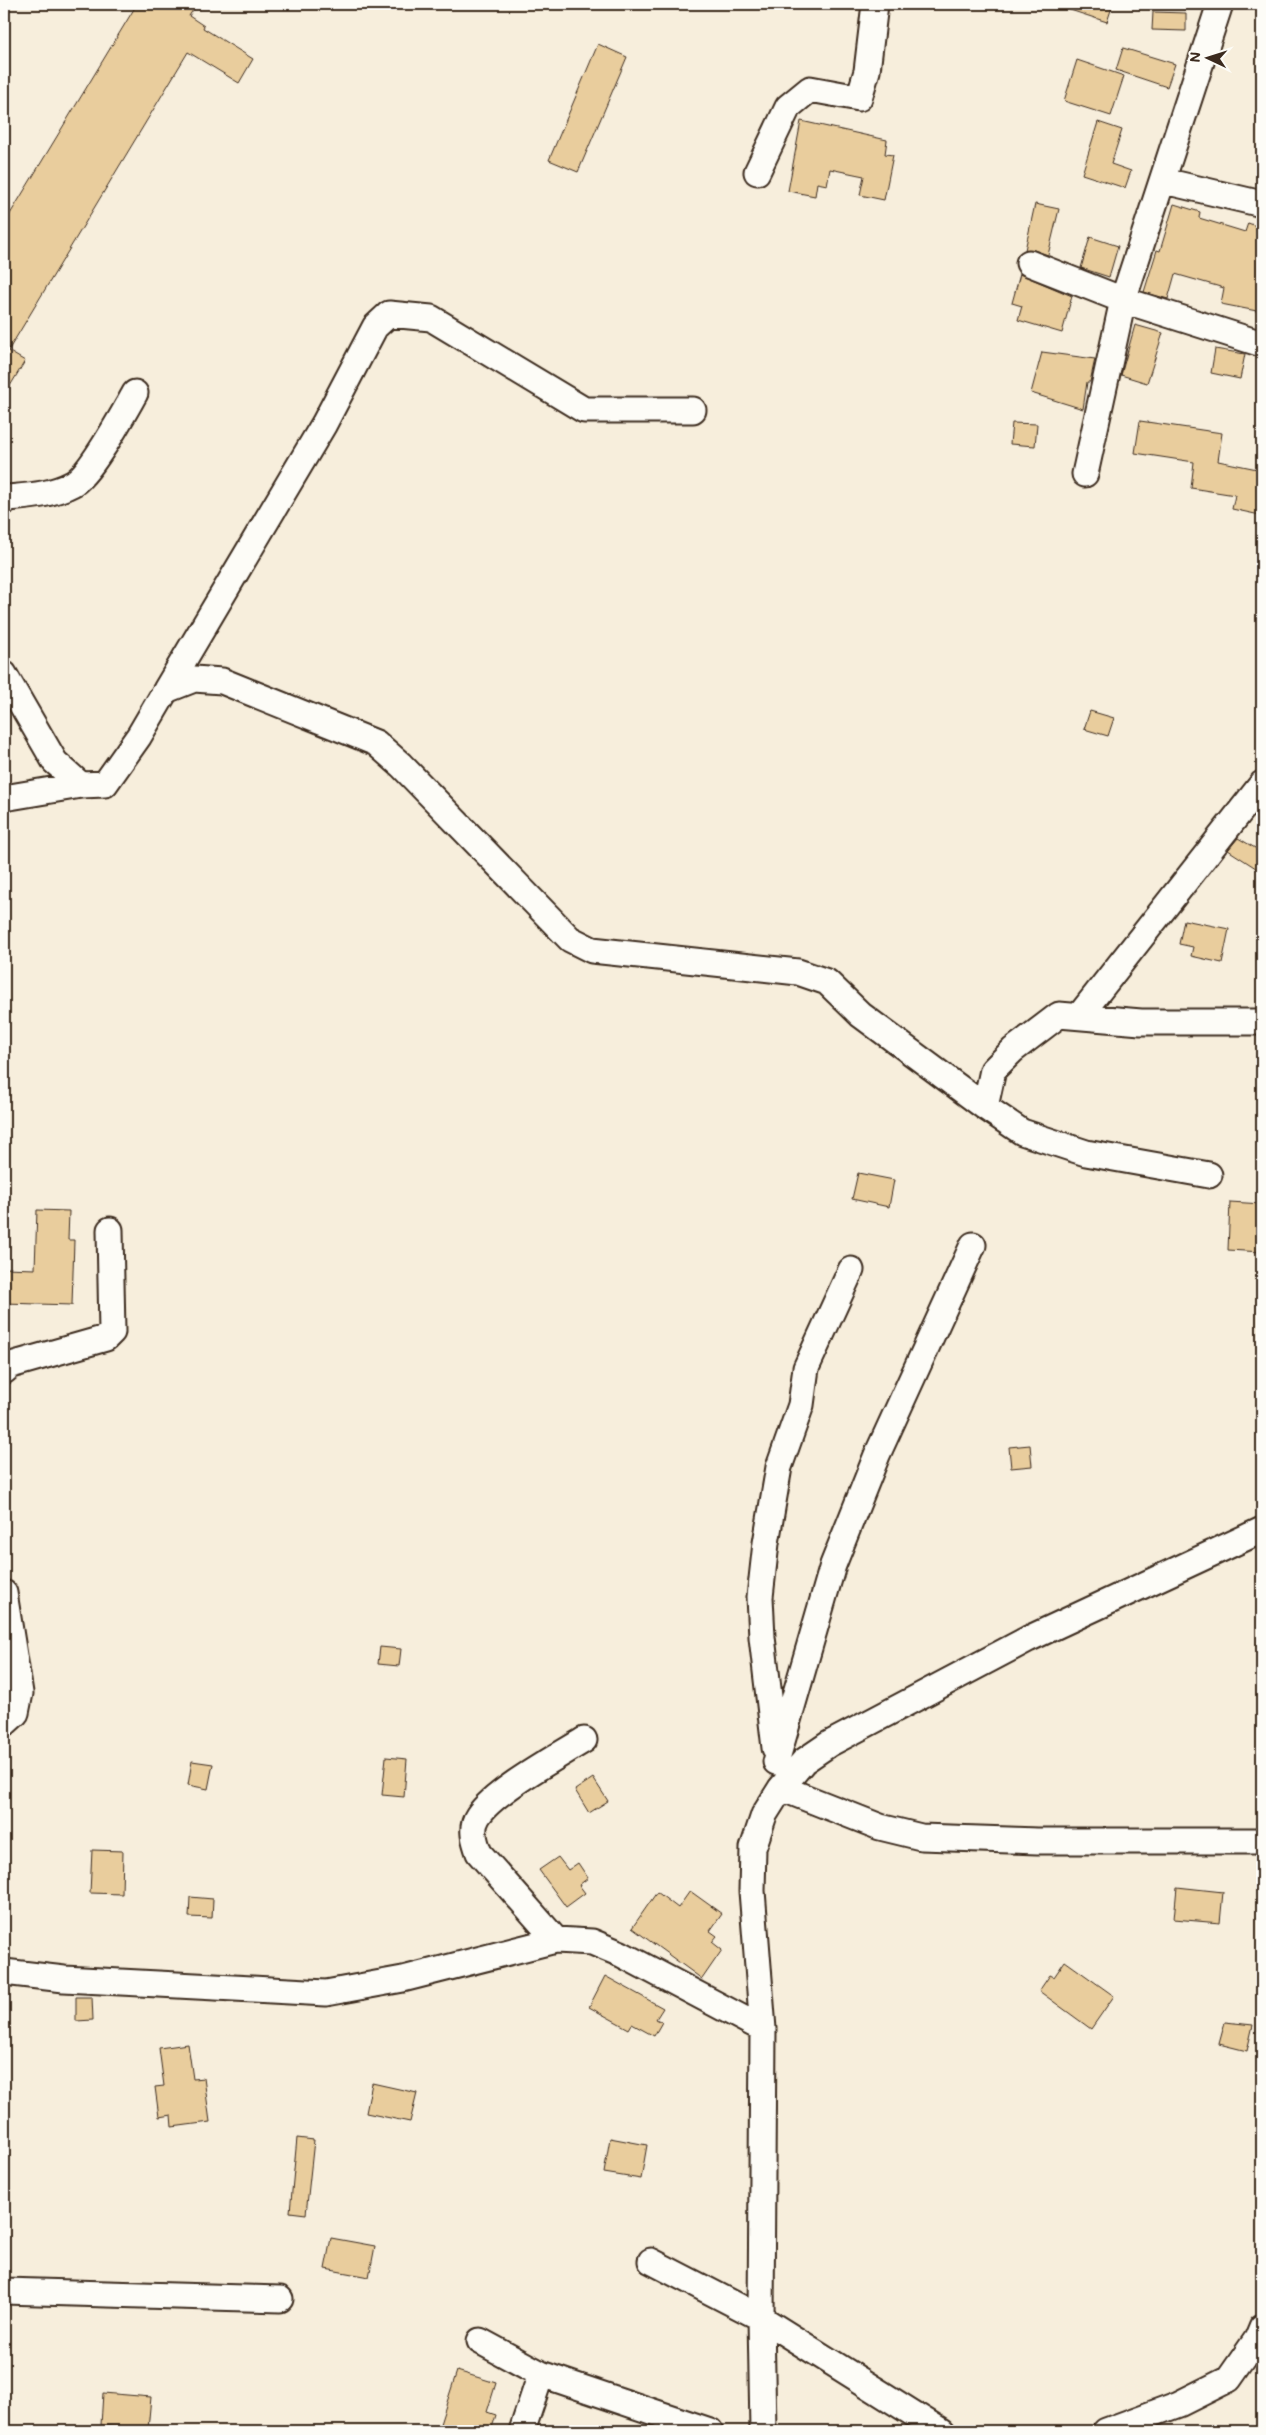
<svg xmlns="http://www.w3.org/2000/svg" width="1266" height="2435" font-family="Mali,sans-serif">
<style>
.building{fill:#e9cd9d;stroke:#3b2a1e}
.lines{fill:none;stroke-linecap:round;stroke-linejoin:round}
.minor-casing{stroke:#3b2a1e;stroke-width:29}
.minor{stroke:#fdfcf7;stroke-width:25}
</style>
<rect width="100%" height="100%" fill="#f7eedc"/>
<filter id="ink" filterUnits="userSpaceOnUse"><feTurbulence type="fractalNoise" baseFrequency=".02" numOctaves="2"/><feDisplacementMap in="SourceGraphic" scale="10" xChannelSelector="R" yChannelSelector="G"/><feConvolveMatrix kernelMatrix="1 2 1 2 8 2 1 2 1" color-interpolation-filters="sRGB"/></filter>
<g filter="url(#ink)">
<path class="building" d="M 137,4 L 197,4 L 189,16 L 204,26 L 203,28 L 253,59 L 239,83 L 188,52 L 8,351 L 25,361 L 4,396 L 4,224 Z
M 1061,4 L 1113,4 L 1107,22 L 1061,7 Z
M 1153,12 L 1186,13 L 1186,31 L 1152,30 Z
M 598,44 L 627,57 L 578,172 L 549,160 Z
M 1123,48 L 1175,64 L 1167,87 L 1116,70 Z
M 1077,60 L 1124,76 L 1111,116 L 1064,101 Z
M 801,121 L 887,140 L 885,154 L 893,155 L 884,200 L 860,195 L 864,176 L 830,169 L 827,185 L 817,183 L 815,196 L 788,191 Z
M 1098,122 L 1122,130 L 1111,164 L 1131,171 L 1125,188 L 1082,174 Z
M 1035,204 L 1059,209 L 1048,255 L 1034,250 L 1025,250 Z
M 1174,204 L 1200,212 L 1199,218 L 1245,232 L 1248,223 L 1262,228 L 1262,312 L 1221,304 L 1224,288 L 1175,274 L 1168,299 L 1144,292 L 1157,250 L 1160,251 Z
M 1090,237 L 1118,246 L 1109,277 L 1081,268 Z
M 1020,274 L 1072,296 L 1062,333 L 1018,320 L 1022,306 L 1012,303 Z
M 1135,325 L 1163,333 L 1147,383 L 1121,375 Z
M 1215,349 L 1245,354 L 1240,379 L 1211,373 Z
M 1042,352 L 1095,359 L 1090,382 L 1087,382 L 1083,409 L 1031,393 Z
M 1140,421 L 1222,433 L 1218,461 L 1262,470 L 1260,515 L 1232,509 L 1235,495 L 1191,488 L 1194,462 L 1135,453 Z
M 1012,423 L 1037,424 L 1035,446 L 1010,444 Z
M 1090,711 L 1114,718 L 1108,736 L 1084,729 Z
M 1238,838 L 1262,852 L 1262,872 L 1228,850 Z
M 1184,920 L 1229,929 L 1222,963 L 1191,956 L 1193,947 L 1179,944 Z
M 858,1173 L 894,1180 L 889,1207 L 852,1199 Z
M 1230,1202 L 1262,1204 L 1262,1252 L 1228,1250 Z
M 37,1210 L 69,1211 L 68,1240 L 74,1240 L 72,1305 L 4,1303 L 4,1268 L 35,1269 Z
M 1030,1445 L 1032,1466 L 1011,1468 L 1009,1447 Z
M 380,1647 L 401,1649 L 399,1666 L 378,1664 Z
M 386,1757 L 407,1759 L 404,1797 L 382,1795 Z
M 192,1761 L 213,1764 L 208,1789 L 188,1785 Z
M 593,1778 L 608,1801 L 589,1813 L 575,1790 Z
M 92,1850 L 123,1851 L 122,1894 L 90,1893 Z
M 558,1857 L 568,1870 L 578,1863 L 588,1878 L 579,1885 L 585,1893 L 566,1907 L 539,1870 Z
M 1177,1887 L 1223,1892 L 1220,1923 L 1174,1919 Z
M 690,1891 L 722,1914 L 710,1931 L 717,1936 L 712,1942 L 722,1950 L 702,1979 L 632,1928 L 657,1892 L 678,1908 Z
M 190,1897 L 213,1899 L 212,1918 L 189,1917 Z
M 1065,1961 L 1114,1996 L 1091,2029 L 1039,1991 L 1050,1975 L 1054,1977 Z
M 605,1976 L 663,2008 L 656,2019 L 662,2022 L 654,2036 L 632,2024 L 629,2029 L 589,2007 Z
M 76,1997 L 92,1997 L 93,2020 L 76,2021 Z
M 1225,2022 L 1253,2025 L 1247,2051 L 1219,2044 Z
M 188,2044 L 193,2079 L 204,2078 L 210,2122 L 172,2127 L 171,2115 L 159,2117 L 155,2087 L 164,2086 L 159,2048 Z
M 372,2083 L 417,2093 L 410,2122 L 366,2113 Z
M 297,2138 L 314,2140 L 306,2214 L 290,2212 Z
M 610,2138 L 647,2145 L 641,2179 L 604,2173 Z
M 331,2238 L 375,2246 L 369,2277 L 325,2269 Z
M 457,2371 L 496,2383 L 487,2412 L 496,2415 L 491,2431 L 479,2431 L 465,2427 L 463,2431 L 440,2424 Z
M 103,2393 L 151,2397 L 148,2429 L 101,2425 Z"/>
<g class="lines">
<defs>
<path id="minor" d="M 757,172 L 788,107 L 810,89 L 859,98 L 867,71 L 875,4
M 1164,181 L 1262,204
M 1029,263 L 1123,300 L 1262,344
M 1085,474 L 1123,300 L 1220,4
M 4,502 L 8,498 C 30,496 51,495 72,484 C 90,475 123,414 135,393
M 4,674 L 55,762 L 81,785 L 105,784 L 139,736 L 166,690 L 194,679 L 222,681 L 376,743 L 401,765 L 570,939 L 592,950 L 798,972 L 827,982 L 861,1015 L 985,1107 L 993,1070 L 1013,1050 L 1059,1015 L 1141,1022 L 1262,1022
M 166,690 L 324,424 L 375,327 L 389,314 L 431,318 L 584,410 L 693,410
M 4,798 L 81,785
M 1080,1015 L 1262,784
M 985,1107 L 1022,1132 L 1086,1153 L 1209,1175
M 4,1371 L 11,1365 L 106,1338 L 112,1332 L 110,1230
M 4,1593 L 20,1693 L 16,1713 L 4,1724
M 775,1748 L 762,1637 L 760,1597 L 766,1543 L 779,1467 L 801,1405 L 806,1368 L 851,1270
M 776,1762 L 833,1565 L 877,1455 L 973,1245
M 781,1788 L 804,1761 L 829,1744 L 1028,1639 L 1262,1530
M 556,1940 L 479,1853 C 475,1842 470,1828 478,1816 C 494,1791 557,1757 584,1740
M 4,1972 L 64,1979 L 326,1993 L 403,1979 L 556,1940 L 592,1942 L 621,1954 L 763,2029
M 651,2261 L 761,2318 L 941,2431
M 4,2291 L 280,2299
M 480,2341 L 541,2374 L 710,2431
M 522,2431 L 541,2374
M 763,2431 L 761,2318 L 763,2029 L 752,1891 L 753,1848 L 764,1815 L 781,1788 L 880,1827 L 921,1837 L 1037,1841 L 1262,1841
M 1106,2431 L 1179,2404 L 1229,2379 L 1257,2339 L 1262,2327"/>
</defs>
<use href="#minor" class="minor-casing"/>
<use href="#minor" class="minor"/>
</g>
</g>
<rect width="1266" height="2435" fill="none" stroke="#fdfcf7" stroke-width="20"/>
<rect x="10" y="10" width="1246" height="2415" fill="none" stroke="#3b2a1e" stroke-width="2" filter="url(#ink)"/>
<g transform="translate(1208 58) rotate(274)" stroke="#fdfcf7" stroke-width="4" paint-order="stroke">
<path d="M0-4L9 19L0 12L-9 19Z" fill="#3b2a1e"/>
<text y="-8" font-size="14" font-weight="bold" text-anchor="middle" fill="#3b2a1e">N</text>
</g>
</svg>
